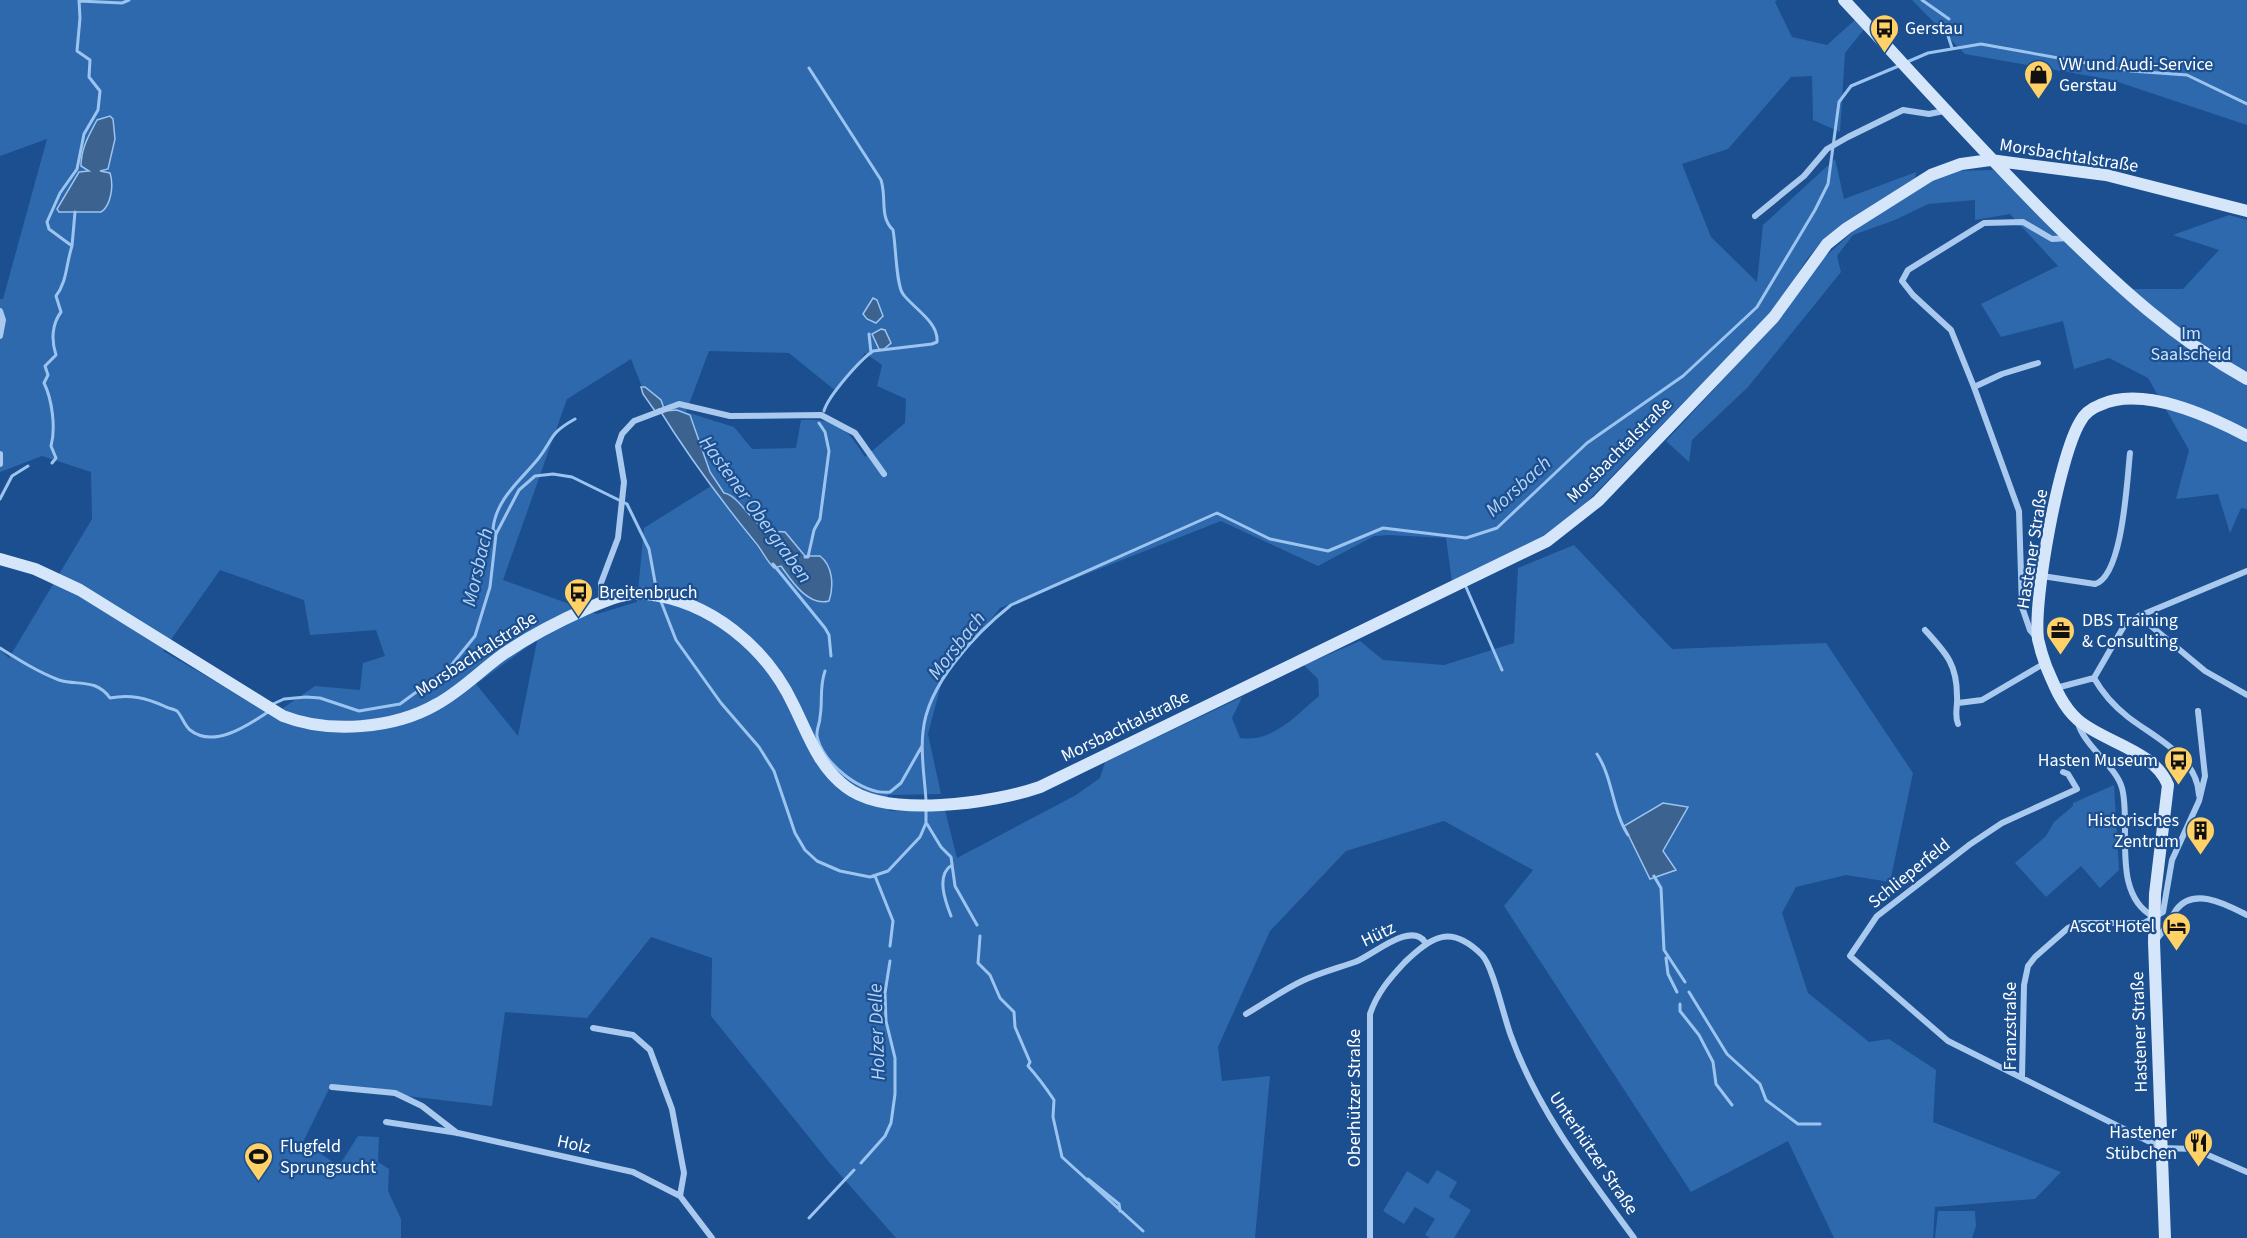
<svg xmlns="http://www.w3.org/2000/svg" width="2247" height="1238" font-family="'Source Sans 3',sans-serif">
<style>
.green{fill:#2e69ad;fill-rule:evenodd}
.water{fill:#3c6290;stroke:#9cc4f0;stroke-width:1.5}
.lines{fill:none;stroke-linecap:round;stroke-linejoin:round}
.stream{stroke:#9cc4f0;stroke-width:3}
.minor{stroke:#a9c9ee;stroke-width:6}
.secondary{stroke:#d6e6fa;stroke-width:12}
.labels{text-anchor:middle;stroke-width:4.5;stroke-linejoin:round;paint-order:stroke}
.poi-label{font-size:18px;fill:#fff;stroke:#1b4f8f;text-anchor:start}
.street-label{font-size:18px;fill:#fff;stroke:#1b4f8f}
.park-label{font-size:18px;fill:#cfe3fa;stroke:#1b4f8f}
.water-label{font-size:20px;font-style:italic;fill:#b5d3f5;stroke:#1b4f8f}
</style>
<rect width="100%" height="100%" fill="#1b4f8f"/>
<path class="green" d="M 0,0 L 1777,0 L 1775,2 L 1792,37 L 1827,45 L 1856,19 L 1865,28 L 1845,53 L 1840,132 L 1813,120 L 1812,76 L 1791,77 L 1728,149 L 1682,164 L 1711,237 L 1757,282 L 1763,225 L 1835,159 L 1844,199 L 1916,172 L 1915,178 L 1825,238 L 1807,259 L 1779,304 L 1580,509 L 1546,535 L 1452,582 L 1446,538 L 1389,535 L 1374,536 L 1318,566 L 1221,521 L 1000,608 L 942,681 L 928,734 L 941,794 L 888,795 L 889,811 L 945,810 L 957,858 L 1076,795 L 1100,778 L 1105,762 L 1242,697 L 1232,718 L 1240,738 C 1273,743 1296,715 1319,696 L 1318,679 L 1304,665 L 1360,641 L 1383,660 L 1444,665 L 1514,643 L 1518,568 L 1574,545 L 1672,649 L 1826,643 L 1913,773 L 1890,882 L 1846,875 L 1796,887 L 1782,913 L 1808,993 L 1869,1042 L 1889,1039 L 1936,1070 L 1933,1122 L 2061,1172 L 2035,1199 L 1935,1207 L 1933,1238 L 1834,1238 L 1788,1141 L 1691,1192 L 1504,906 L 1533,870 L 1444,821 L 1346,851 L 1270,931 L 1218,1047 L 1222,1081 L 1270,1076 L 1255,1238 L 896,1238 L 829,1162 L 711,1016 L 712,958 L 651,937 L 587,1018 L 505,1012 L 492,1106 L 330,1087 L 303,1142 L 339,1166 L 358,1136 L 379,1137 L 378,1162 L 389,1169 L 388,1191 L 401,1219 L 401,1238 L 0,1238 L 0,650 L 9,658 L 92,519 L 91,472 L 42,456 L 0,472 L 0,299 L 3,299 L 47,139 L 0,156 ZM 113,119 L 115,139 L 108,168 L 98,172 L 112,184 L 107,208 L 57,209 L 79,172 L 91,171 L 81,154 L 97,120 ZM 877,300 L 883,316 L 863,313 ZM 709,351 L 789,353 L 837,392 L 865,353 L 882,365 L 877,386 L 906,399 L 905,423 L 865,457 C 847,428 837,418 801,420 L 796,448 L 752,449 L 734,427 L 686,412 ZM 631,359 L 642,387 L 665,405 L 662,407 L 665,411 L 677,410 L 690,415 L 710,472 L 724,493 C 742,497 751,525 770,531 C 774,532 780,531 785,532 L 805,556 L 822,557 L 831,572 L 829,601 C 806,600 793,583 781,566 L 773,568 L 711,486 L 644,528 L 637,602 L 597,614 L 503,580 L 567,399 ZM 220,570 L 304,600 L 310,635 L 376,630 L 385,656 L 363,663 L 360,690 L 315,686 L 273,715 L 163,651 ZM 537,640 L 537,641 L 518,736 L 476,684 Z
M 1912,0 L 2247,0 L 2247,125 L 2112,80 L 1965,54 Z
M 1993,170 L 2124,289 L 2183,289 L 2219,250 L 2173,235 L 2229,215 L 2247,220 L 2247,509 L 2241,508 L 2230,533 L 2218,494 L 2176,499 L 2189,450 L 2148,378 L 2109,358 L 2074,369 L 2063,321 L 2001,337 L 1981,304 L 2058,266 L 2010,214 L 1975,220 L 1975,200 L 1928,204 L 1895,220 L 1853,235 L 1837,256 L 1841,272 L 1748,387 L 1692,440 L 1689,462 L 1666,441 L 1784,314 L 1817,264 L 1858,227 L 1909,192 L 1950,171 Z
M 2114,785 L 2119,870 L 2100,888 L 2081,866 L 2046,897 L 2015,863 L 2046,836 L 2054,822 L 2073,806 L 2073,803 Z
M 1437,1170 L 1457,1182 L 1449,1197 L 1471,1210 L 1454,1238 L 1430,1238 L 1425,1235 L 1435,1219 L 1415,1207 L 1404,1224 L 1383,1211 L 1407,1171 L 1428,1184 Z
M 1938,1211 L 1975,1211 L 1976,1226 L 1972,1238 L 1935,1238 Z"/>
<path class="water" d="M 110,116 L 113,119 L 115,139 L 108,169 L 100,171 L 110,173 C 114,185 111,206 101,212 L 59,212 L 57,209 L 79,172 L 89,171 L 81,166 C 81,148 89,135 97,120 Z
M 873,298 L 877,300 L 883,316 L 876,323 L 867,319 L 863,314 Z
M 881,329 L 885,330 L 891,343 L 883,350 L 879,349 L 872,334 Z
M 641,387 L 645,387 L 661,400 L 665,411 L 677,410 L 690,415 L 710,472 L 724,493 C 739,495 752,525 770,531 C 774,532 780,531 785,532 L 805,556 L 820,556 C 833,566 834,586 829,601 C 808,607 791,580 781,566 L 774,568 C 766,560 762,550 755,542 C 720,499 687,454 659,409 L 655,411 L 643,394 Z
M 1663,803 L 1688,807 L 1663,851 L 1676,870 L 1650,879 L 1624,826 Z"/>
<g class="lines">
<path class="stream" d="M 1922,0 L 1949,19
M 79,1 L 122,3 L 129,0
M 1947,33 L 1952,48
M 1907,62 L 1928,53 L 1981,44 L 2131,71 L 2187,75 L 2247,104
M 809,68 L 881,180 C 887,199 879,216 893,230 C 896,245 896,285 903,294 C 913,308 939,322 937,342 L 932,344 L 873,351 C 860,360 828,396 824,411
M 72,246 L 75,212
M 869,334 L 871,353
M 52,463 L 56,458 L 51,446 C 56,428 52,399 44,383 L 48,375 L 45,366 L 56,355 C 51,340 52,324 61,312 L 56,296 C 67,282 66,264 72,246 L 49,229 L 47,222 L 60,193 L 77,169 L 84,134 L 98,110 L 100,91 L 89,77 L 90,60 L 77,51 L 80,18 L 79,0
M 0,499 L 12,476 L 28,466
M 496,534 L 493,529 C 496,499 520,481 538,459 C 554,439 548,434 575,419
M 805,557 L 808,557 L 814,530 L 820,519 L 829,451 L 825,432 L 819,423
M 773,564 L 825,628 L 829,635 L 831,656
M 1466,587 L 1502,670
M 660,599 L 676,640 L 721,703 L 759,747 L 774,771 L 795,833 L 805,850 L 817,861 L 840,871 L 870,877 L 888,871 L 920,837 L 926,823 L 926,808
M 0,648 C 19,660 38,672 59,680 C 78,686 96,678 110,698 C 130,694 146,698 164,706 C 167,708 174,709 177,711 C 182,716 184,725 190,730 C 214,749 248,725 268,712
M 825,671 C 819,688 823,701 820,717 C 820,724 816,729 817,736 C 821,762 863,796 890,792 L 901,783 L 922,746
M 273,704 L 284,699 L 306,697 L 320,698 L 359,711 L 400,704 L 449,668 L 475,636 L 490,587 L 496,534 L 519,490 L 535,476 L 553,474 L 572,477 L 627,504 L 649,549 L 657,593
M 1597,754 C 1613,778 1612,810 1628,835
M 926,801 C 925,779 920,754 923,732 C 927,684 976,633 1011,605 L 1217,513 L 1270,539 L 1328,551 L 1383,528 L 1466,538 L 1497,528 L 1587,443 L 1683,376 L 1757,307 L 1815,210 L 1828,184 L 1839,102 L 1851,86 L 1901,65
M 927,824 L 941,847 L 951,857 L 955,886 L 977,925
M 875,876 L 893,921 L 890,946
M 1654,876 L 1661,888 L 1664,950 L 1685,982
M 951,916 C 946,903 935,875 952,865
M 980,936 L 978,963 L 990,975 L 1000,998 L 1014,1012 L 1015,1027 L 1030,1062 L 1028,1066 C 1038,1077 1046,1088 1054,1100 L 1053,1117 L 1062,1157 L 1143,1231
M 1666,958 L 1668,974 L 1677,992
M 1689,992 L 1727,1054 L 1760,1084 L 1766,1100 L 1798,1124 L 1820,1124
M 1680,1004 L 1680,1011 L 1699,1035 L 1713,1062 L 1716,1084 L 1732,1105
M 861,1163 L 885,1136 L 891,1123 L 895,1094 L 895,1058 L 886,1021 L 885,993 L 890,961
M 1088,1179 L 1119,1204 L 1120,1211
M 809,1218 L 854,1170"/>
<path class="minor" d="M 1755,216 L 1804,176 L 1827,149 L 1848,137 L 1903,110 L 1929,114 L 1944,111
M 0,311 L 3,320 L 0,336
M 1974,387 L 2002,374 L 2038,363
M 0,454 L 0,464
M 2042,576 L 2095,584 C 2123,576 2127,479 2130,453
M 601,602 L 601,583 L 618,538 L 624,482 L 618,446 L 622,434 L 634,421 L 679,404 L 730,416 L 821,415 L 855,433 L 884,474
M 2139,616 L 2205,671 L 2247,695
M 1925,630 C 1946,653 1957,664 1957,696 C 1958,707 1954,714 1958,724
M 2036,637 L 2030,630 L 2022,607 L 2019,511 L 1974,387 L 1951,330 L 1913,295 L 1902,281 L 1908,270 L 1984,223 L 2023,222 L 2052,239 L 2069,238
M 2094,678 C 2103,694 2114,706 2128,717 C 2155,738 2197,756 2199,795
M 2056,688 L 2094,678 L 2124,626 L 2139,616 L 2247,571
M 1958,703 L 1982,700 L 2045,663
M 2078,723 C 2084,746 2116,766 2122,788 C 2132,825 2110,894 2154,917
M 2063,772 L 2068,774 L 2077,789 L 2002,823 L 1969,845 L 1877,916 L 1850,956 L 1948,1041 L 2162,1148 L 2194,1149 L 2247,1172
M 2154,942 C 2164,932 2169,921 2176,910 C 2194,886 2227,905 2247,915
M 1246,1014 C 1265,1003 1283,990 1302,981 C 1319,973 1338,968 1355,962 C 1372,956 1410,921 1425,942
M 593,1028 L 633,1035 L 650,1050 L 672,1109 L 684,1173 L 680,1196
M 2022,1077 L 2024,985 L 2028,966 L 2035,957 L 2068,928 L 2080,923 L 2144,923 L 2163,912 L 2172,860 L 2199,801 L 2205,776 L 2198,711
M 332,1087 L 395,1093 L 422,1106 L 457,1133
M 386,1122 L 458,1133 L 633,1172 L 680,1196 L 712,1238
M 1370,1238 L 1370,1014 C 1377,993 1390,978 1405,962 C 1432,936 1451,924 1482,955 C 1493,966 1504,1018 1511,1036 C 1538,1111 1587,1174 1634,1238"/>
<path class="secondary" d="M 1844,0 C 1916,77 1985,155 2060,229 C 2118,286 2175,339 2247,379
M 0,559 L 35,569 L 80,590 L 283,716 C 329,734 394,729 437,704 C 461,691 480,671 502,655 C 528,637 557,622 586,609 C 605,601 626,591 647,594 C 710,601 766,647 793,704 C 808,734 818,766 846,787 C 887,819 994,803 1040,787 L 1547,541 L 1598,501 L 1774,317 L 1827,244 L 1847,228 L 1931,175 L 1961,164 L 1990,160 L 2106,175 L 2247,211
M 2165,1238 L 2154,942 L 2155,894 L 2168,785 C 2154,750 2105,743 2078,720 C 2062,706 2054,685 2046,666 C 2043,658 2040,648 2038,639 C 2033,599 2059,457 2080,422 C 2084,414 2092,408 2100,405 C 2143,385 2209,416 2247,436"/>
</g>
<defs>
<symbol id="bus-pin" viewBox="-11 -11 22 30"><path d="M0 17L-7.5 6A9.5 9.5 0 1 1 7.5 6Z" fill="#ffd166" stroke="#1b4f8f"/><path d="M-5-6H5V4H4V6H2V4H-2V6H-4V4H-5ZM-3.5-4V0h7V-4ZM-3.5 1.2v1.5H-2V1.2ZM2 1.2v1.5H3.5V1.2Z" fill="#111"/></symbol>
<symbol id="shop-pin" viewBox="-11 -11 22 30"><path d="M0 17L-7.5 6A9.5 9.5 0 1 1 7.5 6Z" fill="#ffd166" stroke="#1b4f8f"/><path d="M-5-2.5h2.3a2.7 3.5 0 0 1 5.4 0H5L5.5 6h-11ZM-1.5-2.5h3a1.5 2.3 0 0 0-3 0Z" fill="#111"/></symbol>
<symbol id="office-pin" viewBox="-11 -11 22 30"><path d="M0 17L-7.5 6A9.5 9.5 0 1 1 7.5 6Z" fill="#ffd166" stroke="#1b4f8f"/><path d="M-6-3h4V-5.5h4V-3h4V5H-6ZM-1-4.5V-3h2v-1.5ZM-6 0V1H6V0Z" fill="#111"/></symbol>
<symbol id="building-pin" viewBox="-11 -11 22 30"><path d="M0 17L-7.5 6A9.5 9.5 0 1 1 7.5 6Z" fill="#ffd166" stroke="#1b4f8f"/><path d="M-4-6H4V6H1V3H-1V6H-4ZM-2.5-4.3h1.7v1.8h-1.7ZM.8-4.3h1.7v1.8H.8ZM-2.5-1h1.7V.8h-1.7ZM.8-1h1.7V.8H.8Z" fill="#111"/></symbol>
<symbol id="hotel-pin" viewBox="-11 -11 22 30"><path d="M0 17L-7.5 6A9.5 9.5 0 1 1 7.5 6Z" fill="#ffd166" stroke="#1b4f8f"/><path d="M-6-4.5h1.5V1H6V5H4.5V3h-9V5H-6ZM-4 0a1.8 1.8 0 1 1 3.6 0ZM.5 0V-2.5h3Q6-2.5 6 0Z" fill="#111"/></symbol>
<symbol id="restaurant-pin" viewBox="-11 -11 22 30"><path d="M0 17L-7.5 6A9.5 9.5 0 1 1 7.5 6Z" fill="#ffd166" stroke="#1b4f8f"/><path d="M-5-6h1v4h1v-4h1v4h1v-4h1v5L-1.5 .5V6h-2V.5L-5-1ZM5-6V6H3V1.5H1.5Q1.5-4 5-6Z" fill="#111"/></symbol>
<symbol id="stadium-pin" viewBox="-11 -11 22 30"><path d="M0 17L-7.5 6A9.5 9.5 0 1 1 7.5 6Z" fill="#ffd166" stroke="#1b4f8f"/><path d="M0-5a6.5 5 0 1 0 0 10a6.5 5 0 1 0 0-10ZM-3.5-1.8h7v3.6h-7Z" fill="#111"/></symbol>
</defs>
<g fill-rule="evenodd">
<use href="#bus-pin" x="1868" y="12" width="33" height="45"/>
<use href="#shop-pin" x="2022" y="58" width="33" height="45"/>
<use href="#bus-pin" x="562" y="576" width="33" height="45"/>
<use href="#office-pin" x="2044" y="614" width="33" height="45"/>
<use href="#bus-pin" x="2162" y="744" width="33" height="45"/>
<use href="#building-pin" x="2184" y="814" width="33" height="45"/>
<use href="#hotel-pin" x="2160" y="910" width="33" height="45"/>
<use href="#restaurant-pin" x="2182" y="1126" width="33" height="45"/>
<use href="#stadium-pin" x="242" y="1140" width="33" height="45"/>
</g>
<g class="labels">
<g class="poi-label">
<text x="1905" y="34">Gerstau</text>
<text x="2059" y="70">VW und Audi-Service<tspan x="2059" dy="21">Gerstau</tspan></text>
<text x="599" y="598">Breitenbruch</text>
<text x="2082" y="626">DBS Training<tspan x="2082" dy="21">&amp; Consulting</tspan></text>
<text x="2158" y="766" text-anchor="end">Hasten Museum</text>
<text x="2179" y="826" text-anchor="end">Historisches<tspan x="2179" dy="21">Zentrum</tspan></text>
<text x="2155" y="932" text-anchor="end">Ascot Hotel</text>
<text x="2177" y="1138" text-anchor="end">Hastener<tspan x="2177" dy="21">Stübchen</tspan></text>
<text x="280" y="1152">Flugfeld<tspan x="280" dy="21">Sprungsucht</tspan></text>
</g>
<g class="street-label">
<text transform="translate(2069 155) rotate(9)" y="6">Morsbachtalstraße</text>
<text transform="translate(1619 450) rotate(-45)" y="6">Morsbachtalstraße</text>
<text transform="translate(2032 549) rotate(-81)" y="6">Hastener Straße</text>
<text transform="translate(476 654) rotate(-33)" y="6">Morsbachtalstraße</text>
<text transform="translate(1125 726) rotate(-26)" y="6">Morsbachtalstraße</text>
<text transform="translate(1909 873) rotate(-39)" y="6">Schlieperfeld</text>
<text transform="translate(1378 934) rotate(-26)" y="6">Hütz</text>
<text transform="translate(2010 1026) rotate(-90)" y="6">Franzstraße</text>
<text transform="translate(2139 1032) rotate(-92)" y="6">Hastener Straße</text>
<text transform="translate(1354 1098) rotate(-90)" y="6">Oberhützer Straße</text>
<text transform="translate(574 1144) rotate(12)" y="6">Holz</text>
<text transform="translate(1594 1153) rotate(56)" y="6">Unterhützer Straße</text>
</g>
<g class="park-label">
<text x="2191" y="339">Im<tspan x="2191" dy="21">Saalscheid</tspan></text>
</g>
<g class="water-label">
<text transform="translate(1518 486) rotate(-42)" y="7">Morsbach</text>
<text transform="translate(756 509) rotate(54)" y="7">Hastener Obergraben</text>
<text transform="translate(477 567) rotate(-77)" y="7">Morsbach</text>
<text transform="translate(956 645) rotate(-52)" y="7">Morsbach</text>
<text transform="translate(876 1032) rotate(-92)" y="7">Holzer Delle</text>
</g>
</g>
</svg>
